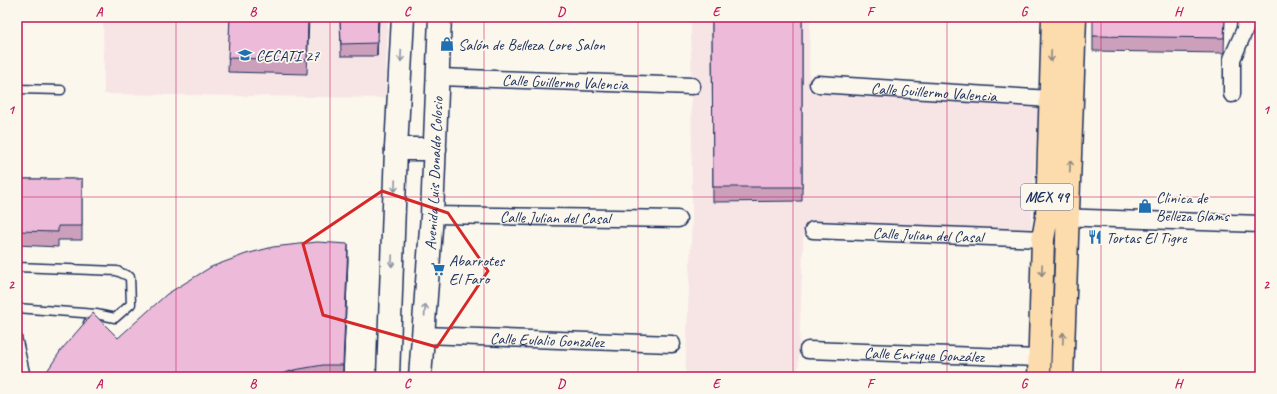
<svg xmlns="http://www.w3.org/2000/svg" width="1277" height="394" font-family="Caveat,sans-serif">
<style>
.built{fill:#f7e5e6}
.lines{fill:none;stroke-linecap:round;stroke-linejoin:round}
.lane-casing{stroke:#1b2f5e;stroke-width:11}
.street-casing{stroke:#1b2f5e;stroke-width:19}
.secondary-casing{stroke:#1b2f5e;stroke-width:25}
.primary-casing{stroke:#1b2f5e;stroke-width:25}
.lane{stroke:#fbf7ec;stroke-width:8}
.street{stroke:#fbf7ec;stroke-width:16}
.secondary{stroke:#fbf7ec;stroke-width:22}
.primary{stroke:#fcdcac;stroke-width:22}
.wall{fill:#cca0bb;stroke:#1b2f5e}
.shaded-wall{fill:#a68298;stroke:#1b2f5e}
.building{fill:#edbad9;stroke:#1b2f5e}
.oneway{stroke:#8b93a5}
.oneway2{stroke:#8c8685}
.marked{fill:none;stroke:#d62828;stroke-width:3;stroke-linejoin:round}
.grid{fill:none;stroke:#c2185b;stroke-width:1;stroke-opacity:0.55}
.labels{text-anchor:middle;stroke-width:3.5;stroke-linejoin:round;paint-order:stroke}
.shield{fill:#fbf7ec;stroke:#5e6b89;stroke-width:1}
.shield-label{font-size:15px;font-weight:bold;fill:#1b2f5e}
.poi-label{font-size:16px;fill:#1b2f5e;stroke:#fbf7ec;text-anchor:start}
.street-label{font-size:16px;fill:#1b2f5e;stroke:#fbf7ec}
.neatline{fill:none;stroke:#c2185b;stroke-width:1.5}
.grid-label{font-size:13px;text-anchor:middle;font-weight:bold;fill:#c2185b}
</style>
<rect width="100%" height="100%" fill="#fbf7ec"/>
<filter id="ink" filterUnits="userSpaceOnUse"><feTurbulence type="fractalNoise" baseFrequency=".025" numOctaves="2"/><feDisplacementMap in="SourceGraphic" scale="8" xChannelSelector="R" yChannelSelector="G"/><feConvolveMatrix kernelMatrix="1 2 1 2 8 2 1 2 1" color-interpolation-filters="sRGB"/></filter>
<g filter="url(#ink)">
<path class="built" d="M 103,17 L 388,17 L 385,98 L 104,94 Z
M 691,17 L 810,17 L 809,91 L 1039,105 L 1031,229 L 804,225 L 798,377 L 685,377 L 692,218 Z"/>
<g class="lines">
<defs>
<path id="lane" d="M 17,89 L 61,90
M 17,267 L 117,271 L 130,277 L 131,304 L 115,318 L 96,314 L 88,323
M 17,308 L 96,314
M 17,337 L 26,377"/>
<g id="street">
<path id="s1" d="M 439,77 L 692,86"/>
<path id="s2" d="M 818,84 L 1050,99"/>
<path d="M 1232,94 L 1232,59 L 1245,29 L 1246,17"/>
<path id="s3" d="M 432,215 L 678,219"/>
<path d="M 1058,217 L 1260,224"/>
<path id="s4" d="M 813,230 L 1043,239"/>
<path id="s5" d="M 423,335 L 672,344"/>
<path id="s6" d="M 808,350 L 1039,358"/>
</g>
<g id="secondary">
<path d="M 396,149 L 435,149"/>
<path d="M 388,377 L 396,149 L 403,17"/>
<path id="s7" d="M 420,377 L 432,215 L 440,17"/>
</g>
<path id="primary" d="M 1039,377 L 1043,239 L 1047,217 L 1053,17
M 1062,377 L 1075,17"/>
</defs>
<use href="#lane" class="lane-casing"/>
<use href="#street" class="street-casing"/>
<use href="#secondary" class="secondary-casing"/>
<use href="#primary" class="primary-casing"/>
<use href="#lane" class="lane"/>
<use href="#street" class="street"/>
<use href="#secondary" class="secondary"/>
<use href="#primary" class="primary"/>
</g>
<path class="wall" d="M 197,17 L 309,17 L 307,74 L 228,72 L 230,17 Z
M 340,17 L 379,17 L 377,56 L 341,56 Z
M 712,17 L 802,17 L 802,201 L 713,202 Z
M 1225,17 L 1224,53 L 1093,51 L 1093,36 Z
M 17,179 L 82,179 L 82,240 L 58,240 L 58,247 L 17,245 Z
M 348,259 L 343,377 L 43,377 L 118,338 Z"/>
<path class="shaded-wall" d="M 378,17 L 379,17 L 377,56 L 377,43 Z
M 348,244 L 348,259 L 343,377 L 343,365 Z
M 294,370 L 294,377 L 273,377 Z"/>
<path class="building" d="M 230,17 L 308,17 L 307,60 L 228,58 Z
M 340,17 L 378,17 L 377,43 L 341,44 Z
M 712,17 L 802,17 L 802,187 L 713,187 Z
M 1093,17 L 1225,17 L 1224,38 L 1093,36 Z
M 17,179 L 82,179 L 82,226 L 58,226 L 58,232 L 17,231 Z
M 317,242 L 348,244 L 343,365 L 323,365 L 294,370 L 273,377 L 43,377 L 62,349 L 93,313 L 118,338 L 167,294 L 211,267 L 246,254 L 273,247 Z"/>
<defs><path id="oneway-shaft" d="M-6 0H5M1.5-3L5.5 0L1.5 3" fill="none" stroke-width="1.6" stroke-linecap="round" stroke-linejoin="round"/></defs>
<g class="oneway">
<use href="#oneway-shaft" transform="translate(401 56) rotate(93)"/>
<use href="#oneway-shaft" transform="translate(395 186) rotate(92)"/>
<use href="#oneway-shaft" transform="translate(392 261) rotate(92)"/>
<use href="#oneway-shaft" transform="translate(425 310) rotate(-86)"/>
</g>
<g class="oneway2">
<use href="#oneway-shaft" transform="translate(1051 56) rotate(92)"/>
<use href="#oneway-shaft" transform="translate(1070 166) rotate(-88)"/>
<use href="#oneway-shaft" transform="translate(1042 270) rotate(92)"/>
<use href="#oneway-shaft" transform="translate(1063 338) rotate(-88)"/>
</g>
</g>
<path class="marked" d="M 382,191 L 448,213 L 488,271 L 437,347 L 323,315 L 303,244 Z"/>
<path class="grid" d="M 176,17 L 176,377M 330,17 L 330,377M 484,17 L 484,377M 638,17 L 638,377M 793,17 L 793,377M 947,17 L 947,377M 1101,17 L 1101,377M 17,197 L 1260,197"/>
<defs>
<symbol id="shop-bare" viewBox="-9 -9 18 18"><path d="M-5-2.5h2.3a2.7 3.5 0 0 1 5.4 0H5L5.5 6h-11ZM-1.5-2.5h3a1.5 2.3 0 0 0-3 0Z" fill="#1f6fb2" stroke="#fbf7ec" stroke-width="2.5" paint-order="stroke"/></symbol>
<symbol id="school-bare" viewBox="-9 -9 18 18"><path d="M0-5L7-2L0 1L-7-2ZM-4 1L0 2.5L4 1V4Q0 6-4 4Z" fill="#1f6fb2" stroke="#fbf7ec" stroke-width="2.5" paint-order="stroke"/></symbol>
<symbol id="restaurant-bare" viewBox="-9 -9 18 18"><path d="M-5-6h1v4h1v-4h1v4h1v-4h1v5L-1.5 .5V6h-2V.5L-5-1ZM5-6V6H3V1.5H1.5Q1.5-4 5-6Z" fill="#1f6fb2" stroke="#fbf7ec" stroke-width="2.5" paint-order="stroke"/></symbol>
<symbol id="supermarket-bare" viewBox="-9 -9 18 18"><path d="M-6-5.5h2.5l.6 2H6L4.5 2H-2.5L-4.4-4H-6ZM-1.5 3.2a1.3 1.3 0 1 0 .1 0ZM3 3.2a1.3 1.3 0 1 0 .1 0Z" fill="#1f6fb2" stroke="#fbf7ec" stroke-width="2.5" paint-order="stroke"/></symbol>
</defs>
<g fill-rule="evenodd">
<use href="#shop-bare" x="437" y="34" width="20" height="20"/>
<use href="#school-bare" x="235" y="45" width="20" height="20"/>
<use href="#shop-bare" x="1135" y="196" width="20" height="20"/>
<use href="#restaurant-bare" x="1085" y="227" width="20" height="20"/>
<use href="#supermarket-bare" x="428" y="259" width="20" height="20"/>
</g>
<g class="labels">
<rect class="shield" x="1021" y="184" width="52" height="26" rx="3"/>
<g class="shield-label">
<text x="1047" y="202">MEX 49</text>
</g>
<g class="poi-label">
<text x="458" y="50">Salón de Belleza Lore Salon</text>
<text x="256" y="61">CECATI 27</text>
<text x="1156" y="203">Clinica de<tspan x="1156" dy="18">Belleza Glams</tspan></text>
<text x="1106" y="243">Tortas El Tigre</text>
<text x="449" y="266">Abarrotes<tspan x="449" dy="18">El Faro</tspan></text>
</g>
<g class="street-label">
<text dy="6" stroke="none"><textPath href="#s1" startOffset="126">Calle Guillermo Valencia</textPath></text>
<text dy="6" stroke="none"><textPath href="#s2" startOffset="116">Calle Guillermo Valencia</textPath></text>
<text dy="6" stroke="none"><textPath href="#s7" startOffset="204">Avenida Luis Donaldo Colosio</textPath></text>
<text dy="6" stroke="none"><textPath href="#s3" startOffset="123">Calle Julian del Casal</textPath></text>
<text dy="6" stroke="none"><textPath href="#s4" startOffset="115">Calle Julian del Casal</textPath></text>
<text dy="6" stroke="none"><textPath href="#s5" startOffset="124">Calle Eulalio González</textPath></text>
<text dy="6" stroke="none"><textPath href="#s6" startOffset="116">Calle Enrique González</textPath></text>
</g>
</g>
<rect width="1277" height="394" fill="none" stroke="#fbf7ec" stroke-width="44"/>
<rect x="22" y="22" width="1233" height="350" class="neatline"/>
<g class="grid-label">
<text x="99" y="16">A</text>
<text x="253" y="16">B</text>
<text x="407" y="16">C</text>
<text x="561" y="16">D</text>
<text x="716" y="16">E</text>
<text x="870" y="16">F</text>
<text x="1024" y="16">G</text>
<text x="1178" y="16">H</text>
<text x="11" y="114">1</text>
<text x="1266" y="114">1</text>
<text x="11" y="289">2</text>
<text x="1266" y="289">2</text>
<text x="99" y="388">A</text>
<text x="253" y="388">B</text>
<text x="407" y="388">C</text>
<text x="561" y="388">D</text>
<text x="716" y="388">E</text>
<text x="870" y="388">F</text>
<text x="1024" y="388">G</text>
<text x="1178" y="388">H</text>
</g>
</svg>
